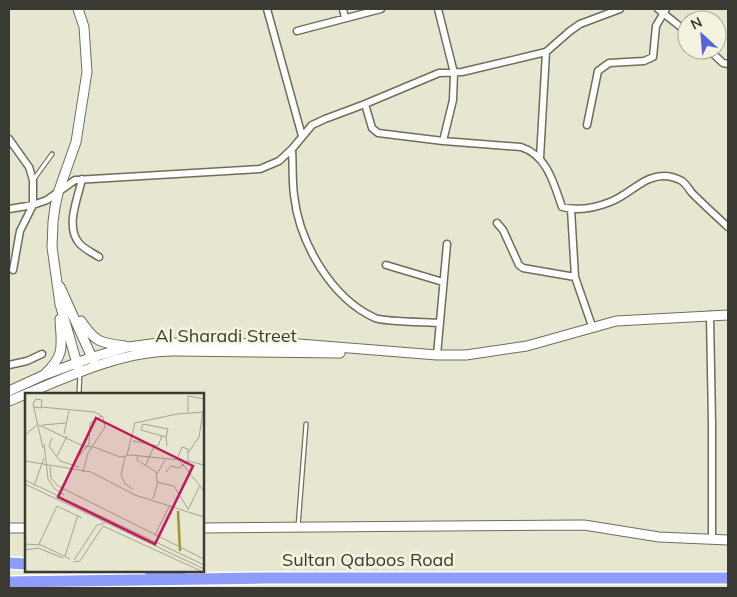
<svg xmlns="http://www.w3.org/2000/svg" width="737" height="597" font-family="Mulish,sans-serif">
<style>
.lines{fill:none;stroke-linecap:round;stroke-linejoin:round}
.service-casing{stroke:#6e6d5a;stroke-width:5.5}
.minor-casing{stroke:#6e6d5a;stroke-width:9}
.tertiary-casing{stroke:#6e6d5a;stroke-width:11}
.trunk-casing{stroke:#fff;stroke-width:14}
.service{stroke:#fff;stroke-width:3}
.minor{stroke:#fff;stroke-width:6}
.tertiary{stroke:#fff;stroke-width:9}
.trunk{stroke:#8e9cfc;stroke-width:11}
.labels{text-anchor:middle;stroke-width:5;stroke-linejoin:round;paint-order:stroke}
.street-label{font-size:18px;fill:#3a3a32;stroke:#f4f4de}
.inset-river{fill:none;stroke:#9c9634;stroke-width:2.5}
.inset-road{fill:none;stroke:#a2a291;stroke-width:1}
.view{fill:#c2185b;fill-opacity:0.15;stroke:#c2185b;stroke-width:2.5}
.inset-edge{fill:none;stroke:#3a3a32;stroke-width:2.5}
</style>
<rect width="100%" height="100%" fill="#e7e7d1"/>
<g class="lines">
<defs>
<path id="service" d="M 34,179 L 52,154
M 79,394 L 80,373
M 298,527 L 306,424"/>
<path id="minor" d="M 267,9 L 302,136
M 343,9 L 345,18
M 438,9 L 454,73 L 453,100 L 443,141
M 658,9 L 687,32
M 297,31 L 381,9
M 709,50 L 723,63 L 728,64
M 365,104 L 372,128 L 378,133 L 443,141 L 521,147 C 547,155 554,184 562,207 C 578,211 595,208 610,202 C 632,194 646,171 672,177 C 675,178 679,179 682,181 C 686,184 689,189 692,193 C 704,205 716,216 728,227
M 587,125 L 598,71 L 609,63 L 644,61 L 653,57 L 656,26 L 666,9
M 9,139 L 29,167 L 33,180 L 33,205 L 20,231 L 13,270
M 292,149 C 293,164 292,180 294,195 C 299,242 331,298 375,318 C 385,322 426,322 440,323
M 540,158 L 546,52
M 82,179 C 78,198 65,226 79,243 C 84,249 93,253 99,257
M 9,209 L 33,205 L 47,200 L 75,180 L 260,169 L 279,161 L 292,149 L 312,125 L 325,119 L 365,104 L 439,73 L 462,72 L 546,52 L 570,31 L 580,24 L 620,9
M 571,209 L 575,277 L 592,326
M 497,223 L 503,230 L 519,265 L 523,268 L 575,277
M 386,265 L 443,282
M 710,315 L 712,424 L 712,540
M 437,355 L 447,244
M 9,365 L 27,361 L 42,354"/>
<path id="tertiary" d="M 78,9 L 84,27 L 87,72 L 76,142 L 58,193 L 55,207 L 53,222 L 52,247 L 60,304 L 78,367
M 60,287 L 94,362
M 81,321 C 95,342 100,343 125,346
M 46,373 C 66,354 61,344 60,319
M 9,391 L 44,375 L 93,357 L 128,347 L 159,343 L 299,344 L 437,355 L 466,355 L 527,346 L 616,321 L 728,315
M 9,401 C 61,380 120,350 176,351 L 340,353
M 9,528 L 26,528
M 202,528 L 584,525 L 659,537 L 728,540"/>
<path id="trunk" d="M 9,563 L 26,564
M 150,571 L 180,573
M 9,582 L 264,578 L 728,578"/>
</defs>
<use href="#service" class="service-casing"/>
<use href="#minor" class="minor-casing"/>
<use href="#tertiary" class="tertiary-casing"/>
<use href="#trunk" class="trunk-casing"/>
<use href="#service" class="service"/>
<use href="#minor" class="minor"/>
<use href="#tertiary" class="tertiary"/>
<use href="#trunk" class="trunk"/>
</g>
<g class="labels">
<g class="street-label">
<text x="226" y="342">Al Sharadi Street</text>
<text x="368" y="566">Sultan Qaboos Road</text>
</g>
</g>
<g transform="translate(25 393)">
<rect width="179" height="179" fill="#e7e7d1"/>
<path class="inset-river" d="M 153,118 L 155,158"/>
<path class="inset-road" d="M 9,14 L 16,15 L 17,7 L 11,6 L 8,11 L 18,55M 16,14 L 70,19 L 78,24 L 80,34 L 63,60 L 58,79M 163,19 L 163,3 L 179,6M 14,32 L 58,53 L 69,54 L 95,64 L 106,62 L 154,67 L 179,98M 17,32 L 41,30M 39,41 L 44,18M 0,42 L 12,32M 141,44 L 143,36 L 118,31 L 116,37 L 141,44 L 142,53M 27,45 L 24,53 L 35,68 L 54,74M 108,48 L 133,53 L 137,43M 19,51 L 23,86 L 30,96 L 39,102M 163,60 L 174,44 L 178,19M 55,62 L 64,51 L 65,30 L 77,23M 102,62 L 110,30 L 152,21 L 179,19M 113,62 L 112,67 L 131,79 L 132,89 L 149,93 L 163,116M 32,63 L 42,43M 100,64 L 96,82 L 100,91 L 108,96M 152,66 L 157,54 L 163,56 L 163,68M 0,68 L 66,79 L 110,102 L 179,124M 121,72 L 129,53M 25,73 L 26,85 L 33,93 L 179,166M 141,79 L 146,73 L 154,75 L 163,68 L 179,72M 132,81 L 140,67M 0,87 L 179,172M 0,91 L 179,176M 9,93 L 19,65M 128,106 L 133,89M 163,117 L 174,94M 130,142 L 145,112M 0,151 L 16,152 L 45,166M 14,151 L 32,113 L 57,125M 0,157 L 13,155 L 38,165M 40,163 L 53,122M 49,167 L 72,132 L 80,130M 48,169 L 55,168 L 78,133 L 176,178"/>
<path class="view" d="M 71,25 L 168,73 L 130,151 L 33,104 Z"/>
<rect width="179" height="179" class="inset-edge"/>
</g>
<rect width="737" height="597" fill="none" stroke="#3a3a32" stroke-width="20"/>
<g transform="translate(702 35) rotate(334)"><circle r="24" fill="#f4f4de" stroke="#aaaa99"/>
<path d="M0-4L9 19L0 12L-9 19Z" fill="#5764db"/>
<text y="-8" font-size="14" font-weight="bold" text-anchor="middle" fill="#3a3a32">N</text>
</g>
</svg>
